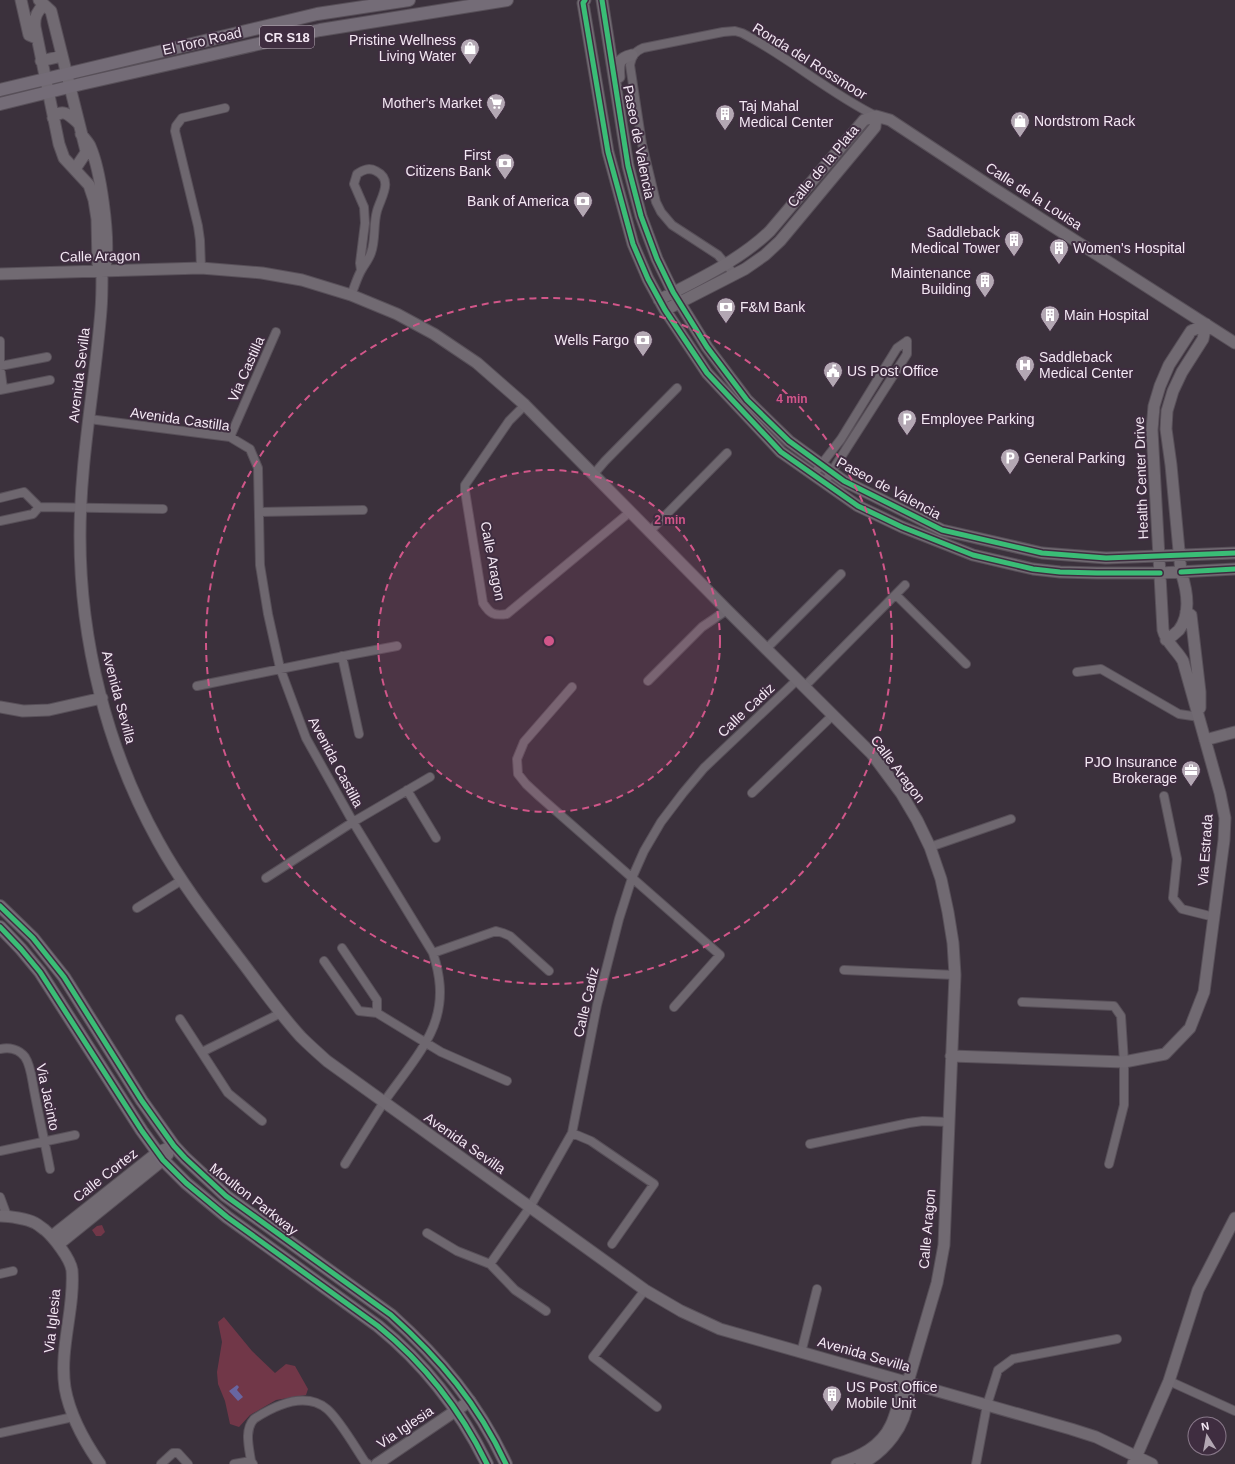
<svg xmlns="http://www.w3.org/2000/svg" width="1235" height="1464" font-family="Arial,sans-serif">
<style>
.green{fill:#713748}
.water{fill:#6866a1}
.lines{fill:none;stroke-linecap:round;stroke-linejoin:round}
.street-casing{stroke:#585059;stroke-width:10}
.secondary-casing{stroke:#585059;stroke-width:13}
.primary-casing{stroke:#585059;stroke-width:14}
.street{stroke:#6e676f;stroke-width:8}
.secondary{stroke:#716a72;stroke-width:11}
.primary{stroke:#746c77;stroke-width:12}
.cycleway-casing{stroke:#3f2d40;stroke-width:8}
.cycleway{stroke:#3abd76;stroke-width:5}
.ring{fill:none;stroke:#d15689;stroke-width:2;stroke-dasharray:7 5}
.labels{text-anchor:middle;stroke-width:4;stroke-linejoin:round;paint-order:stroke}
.shield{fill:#3f2d40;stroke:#bdafbd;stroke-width:1}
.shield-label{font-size:13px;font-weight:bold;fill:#f3e7f3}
.poi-label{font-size:14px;fill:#f3e7f3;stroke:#3f2d40;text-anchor:start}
.street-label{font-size:14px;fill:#f3e7f3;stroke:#3f2d40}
.centre{fill:#d15689;stroke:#3f2d40;stroke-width:2}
.ring-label{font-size:12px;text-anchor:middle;font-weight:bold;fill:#d15689;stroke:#3f2d40;stroke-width:4;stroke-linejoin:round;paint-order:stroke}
</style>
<rect width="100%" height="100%" fill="#3b313c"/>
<path class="green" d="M 102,1225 L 105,1232 L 101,1236 L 96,1236 L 92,1230 L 97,1226 Z
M 224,1317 L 252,1351 L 275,1373 L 286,1364 L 295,1366 L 308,1389 L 306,1395 L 276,1400 L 250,1415 L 239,1427 L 230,1424 L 225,1401 L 218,1384 L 217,1372 L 222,1342 L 218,1322 Z"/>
<path class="water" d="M 237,1385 L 239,1387 L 237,1390 L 243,1397 L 238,1401 L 229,1391 Z"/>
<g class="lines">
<defs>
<path id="street" d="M 201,268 L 200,240 L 198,226 L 175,131 L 176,126 L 182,118 L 225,108
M 734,274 L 718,255 L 672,225 L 661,212 L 656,202 L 642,144 L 630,65 C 632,56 634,52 643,48 L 723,32 L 735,31 L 742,33 C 789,57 829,93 876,116
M 351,295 C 355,286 357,277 362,269 C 365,264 369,259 371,253 C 376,239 373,225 377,211 C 381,197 394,180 376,171 C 369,167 363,170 357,174 L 354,184 L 364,207 L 365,223 L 360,263 L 361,270
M 0,341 L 0,366 L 3,389
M 0,366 L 47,357
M 0,390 L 50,380
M 525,405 L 509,421 L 465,485 L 465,491 L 483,603 C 490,614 494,616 507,614 L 630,512
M 89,419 L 230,437 L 250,449 L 258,468 L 260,565 L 268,614 L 280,668 L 306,738 L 353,822 L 433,953 C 440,975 443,996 436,1019 C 428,1047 401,1077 384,1102 C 371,1122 358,1143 345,1164
M 230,437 L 276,332
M 814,474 L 841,439 L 897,348 L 907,341
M 593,475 L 605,461 L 677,388
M 825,482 L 907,354 L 907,341
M 0,498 L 24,492 L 39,507
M 39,507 L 163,509
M 260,512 L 363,510
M 0,521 L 33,514 L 39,507
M 649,532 L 727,453
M 896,595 L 966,664
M 766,649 L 841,574
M 342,656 L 359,734
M 1077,672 L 1101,669 L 1179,714 L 1199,717
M 648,681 L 702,627 L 727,610
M 197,686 L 354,654 L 397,646
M 572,687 L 524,742 L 517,759 L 518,774 L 526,784 L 540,797 L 720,955 L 674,1007
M 804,687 L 905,585
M 407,790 L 436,838
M 752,793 L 833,715
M 1164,796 L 1177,859 L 1173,898 L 1182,909 L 1214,917
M 930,847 L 1011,819
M 266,878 L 353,822 L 430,777
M 137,908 L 182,880
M 342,948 L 377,1000 L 377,1013
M 433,953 L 496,931 L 503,933 L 510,936 L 549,971
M 324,961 L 359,1011 L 377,1013 L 441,1052 L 507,1081
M 844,970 L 955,975
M 1022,1002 L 1114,1006 L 1121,1016 L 1124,1062 L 1124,1105 L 1109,1164
M 180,1019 L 228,1093 L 262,1121
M 0,1049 C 9,1047 19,1049 25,1057 C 31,1066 32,1080 34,1090 C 39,1117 45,1143 50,1169
M 202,1052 L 281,1013
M 572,1133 L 591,1141 L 654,1184 L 612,1244
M 810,1144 L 909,1123 L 923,1121 L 948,1122
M 0,1151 L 75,1135
M 0,1197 L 7,1216
M 427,1233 L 457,1251 L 490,1264 L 515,1290 L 546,1311
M 490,1264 L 530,1207 L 572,1133 L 597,1005 L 619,919 L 632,878 L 644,851 L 661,822 L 683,793 L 704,768 L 797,680
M 0,1274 L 13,1271
M 645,1290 L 593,1357 L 657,1407
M 801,1353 L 817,1289
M 1169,1381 L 1235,1411
M 0,1433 L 73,1417
M 251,1461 C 249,1447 244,1430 254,1419 C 274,1406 305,1391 327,1409 C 339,1419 355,1447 365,1462 L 368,1464
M 161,1464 L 173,1453 L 178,1453 L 188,1464
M 234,1464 L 251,1461 L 253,1464
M 976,1464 L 987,1405 L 998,1370 L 1013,1359 L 1117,1339"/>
<path id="secondary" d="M 21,0 L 29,35 L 36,38
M 39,0 L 51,11 L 86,151 L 85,154 L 75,169
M 585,0 L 583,3 L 608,152 L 633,244 L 648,279 L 665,310 L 707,373 L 781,452 L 858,506 L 902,527 L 973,555 L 1033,569 L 1060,572 L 1097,573 L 1160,573 L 1235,569
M 602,0 L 628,166 L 641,216 L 657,259 L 673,292 L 707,347 L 747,400 L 789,441 L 844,481 L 942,530 L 1042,553 L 1106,558 L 1235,553
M 44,5 C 37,11 34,17 35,27 L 59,144 L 64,158 L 89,185 L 94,200 L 97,219 L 98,264 L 102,271
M 41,61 L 62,56
M 619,77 C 618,64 618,58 632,55
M 53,118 C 63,107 70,116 78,123
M 81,134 C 84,138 88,142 90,146 C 101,171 109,234 106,261 C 106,266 102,269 102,275 C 102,287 102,298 101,310 C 95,386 80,460 80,536 C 80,641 107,749 158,841 C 181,883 210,920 239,958 C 259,984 278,1012 301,1037 C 309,1045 318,1053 327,1061 L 645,1290 L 681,1311 L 720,1329 L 1071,1429 L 1096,1437 L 1152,1464
M 0,274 L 201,268 L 262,273 L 302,280 L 351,295 L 397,314 L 434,334 L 477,363 L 525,405 L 727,610 L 872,754 L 901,793 L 917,820 L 930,847 L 941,879 L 948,912 L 953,943 L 955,975 L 944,1245 L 937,1283 L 908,1382 C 905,1388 902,1393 900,1399 C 897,1407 895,1417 891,1425 C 881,1447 859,1457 837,1464
M 659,300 C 697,280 739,261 770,231 L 864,120 L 876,116 L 890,120 L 993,188 L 1235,343
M 665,310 L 745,269 L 765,255 L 780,241 L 875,127 L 876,116
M 1186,612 L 1191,615 L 1200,692 L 1200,708
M 1166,640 C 1171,637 1175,634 1179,630 C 1191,614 1187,590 1181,572 L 1171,465 L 1166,429 L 1167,411 L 1173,391 L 1182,372 L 1203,339 L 1206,324
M 0,707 L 23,711 L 49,710 L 102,698
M 1205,740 L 1235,732
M 951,1056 L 1124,1062 L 1165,1054 L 1190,1028 L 1204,992 L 1224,840 L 1225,818 L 1220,793 L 1183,661 C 1177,650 1166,643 1163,630 L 1152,430 L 1154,406 L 1160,386 L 1169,365 L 1191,331 L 1206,324
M 0,1216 C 9,1216 28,1219 35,1223 C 39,1225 42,1228 45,1230 C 54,1238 70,1258 72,1270 C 75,1309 59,1348 65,1388 C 70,1416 84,1441 100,1464
M 52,1236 L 158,1152 L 174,1146
M 59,1244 L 163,1160 L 168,1154
M 377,1464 L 470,1401
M 861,1464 C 885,1452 906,1426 908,1398 C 909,1393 908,1388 908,1383
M 1133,1464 L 1169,1381 L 1198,1290 L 1235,1218"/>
<path id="primary" d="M 0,90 L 317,14 L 409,0
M 0,104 L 81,84 L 320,30 L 507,0
M 0,906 L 33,938 L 64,977 L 142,1101 L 174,1146 L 185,1158 L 226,1196 L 391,1315 C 440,1359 478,1404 506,1464
M 0,927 L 21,949 L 40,972 L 142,1131 L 163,1160 L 186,1183 L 227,1217 L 378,1326 C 425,1364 461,1411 487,1464"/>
</defs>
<use href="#street" class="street-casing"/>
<use href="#secondary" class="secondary-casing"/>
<use href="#primary" class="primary-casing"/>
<use href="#street" class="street"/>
<use href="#secondary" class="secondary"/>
<use href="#primary" class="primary"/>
<defs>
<path id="cycleway" d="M 585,0 L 583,3 L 608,152 L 633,244 L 648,279 L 665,310 L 707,373 L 781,452 L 858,506 L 902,527 L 973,555 L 1033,569 L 1060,572 L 1097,573 L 1160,573
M 602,0 L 628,166 L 641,216 L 657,259 L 673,292 L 707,347 L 747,400 L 789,441 L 844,481 L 942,530 L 1042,553 L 1106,558 L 1235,553
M 1181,572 L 1235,569
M 0,906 L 33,938 L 64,977 L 142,1101 L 174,1146 L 185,1158 L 226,1196 L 391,1315 C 440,1359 478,1404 506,1464
M 0,927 L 21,949 L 40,972 L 142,1131 L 163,1160 L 186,1183 L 227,1217 L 378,1326 C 425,1364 461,1411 487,1464"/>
</defs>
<use href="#cycleway" class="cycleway-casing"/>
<use href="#cycleway" class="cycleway"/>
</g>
<circle cx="549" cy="641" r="171" fill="#d15689" fill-opacity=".12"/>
<g class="ring">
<circle cx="549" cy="641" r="171"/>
<circle cx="549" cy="641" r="343"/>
</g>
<defs>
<symbol id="shop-pin" viewBox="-11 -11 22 30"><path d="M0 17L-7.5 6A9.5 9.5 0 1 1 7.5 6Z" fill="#b3a7b3" stroke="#3f2d40"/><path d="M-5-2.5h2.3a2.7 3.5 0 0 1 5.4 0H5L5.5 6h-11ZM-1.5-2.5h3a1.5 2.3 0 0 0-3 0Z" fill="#fff"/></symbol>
<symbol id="supermarket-pin" viewBox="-11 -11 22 30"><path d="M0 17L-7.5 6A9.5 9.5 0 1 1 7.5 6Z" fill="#b3a7b3" stroke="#3f2d40"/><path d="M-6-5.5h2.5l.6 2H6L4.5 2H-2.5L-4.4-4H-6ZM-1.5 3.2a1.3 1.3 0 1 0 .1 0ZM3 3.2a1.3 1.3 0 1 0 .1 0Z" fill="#fff"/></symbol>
<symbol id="building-pin" viewBox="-11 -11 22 30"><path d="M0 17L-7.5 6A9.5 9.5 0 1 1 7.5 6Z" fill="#b3a7b3" stroke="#3f2d40"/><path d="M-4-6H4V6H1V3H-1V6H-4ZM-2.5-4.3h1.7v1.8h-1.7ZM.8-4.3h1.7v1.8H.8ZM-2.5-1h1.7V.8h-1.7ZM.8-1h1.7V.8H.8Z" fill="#fff"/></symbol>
<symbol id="bank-pin" viewBox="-11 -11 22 30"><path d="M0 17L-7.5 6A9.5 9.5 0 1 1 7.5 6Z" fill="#b3a7b3" stroke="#3f2d40"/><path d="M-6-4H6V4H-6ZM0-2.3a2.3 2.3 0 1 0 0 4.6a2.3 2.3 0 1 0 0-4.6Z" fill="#fff"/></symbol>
<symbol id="hospital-pin" viewBox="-11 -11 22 30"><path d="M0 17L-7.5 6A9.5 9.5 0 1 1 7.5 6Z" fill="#b3a7b3" stroke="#3f2d40"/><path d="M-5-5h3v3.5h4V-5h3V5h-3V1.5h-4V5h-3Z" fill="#fff"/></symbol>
<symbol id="civic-pin" viewBox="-11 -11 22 30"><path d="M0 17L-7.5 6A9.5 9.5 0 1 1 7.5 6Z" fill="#b3a7b3" stroke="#3f2d40"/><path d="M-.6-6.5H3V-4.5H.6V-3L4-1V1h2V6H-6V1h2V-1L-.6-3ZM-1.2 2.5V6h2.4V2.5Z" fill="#fff"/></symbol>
<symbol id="parking-pin" viewBox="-11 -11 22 30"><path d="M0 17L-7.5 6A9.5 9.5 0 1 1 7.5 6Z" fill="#b3a7b3" stroke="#3f2d40"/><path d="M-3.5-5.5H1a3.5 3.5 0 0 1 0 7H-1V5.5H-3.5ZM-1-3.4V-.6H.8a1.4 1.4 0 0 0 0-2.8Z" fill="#fff"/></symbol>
<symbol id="office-pin" viewBox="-11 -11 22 30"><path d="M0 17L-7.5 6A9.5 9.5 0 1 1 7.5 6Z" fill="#b3a7b3" stroke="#3f2d40"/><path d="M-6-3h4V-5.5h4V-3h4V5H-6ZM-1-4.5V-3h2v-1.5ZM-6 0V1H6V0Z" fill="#fff"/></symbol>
</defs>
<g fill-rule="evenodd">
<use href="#shop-pin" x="459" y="37" width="22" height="30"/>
<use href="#supermarket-pin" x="485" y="92" width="22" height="30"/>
<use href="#building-pin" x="714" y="103" width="22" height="30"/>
<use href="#shop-pin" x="1009" y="110" width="22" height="30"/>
<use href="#bank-pin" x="494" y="152" width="22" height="30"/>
<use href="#bank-pin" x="572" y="190" width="22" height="30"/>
<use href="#building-pin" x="1003" y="229" width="22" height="30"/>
<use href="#building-pin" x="1048" y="237" width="22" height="30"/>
<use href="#building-pin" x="974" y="270" width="22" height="30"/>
<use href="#bank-pin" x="715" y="296" width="22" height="30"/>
<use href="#building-pin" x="1039" y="304" width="22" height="30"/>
<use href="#bank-pin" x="632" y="329" width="22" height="30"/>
<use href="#hospital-pin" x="1014" y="354" width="22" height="30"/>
<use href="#civic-pin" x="822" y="360" width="22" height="30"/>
<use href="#parking-pin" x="896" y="408" width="22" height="30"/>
<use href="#parking-pin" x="999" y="447" width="22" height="30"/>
<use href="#office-pin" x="1180" y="759" width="22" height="30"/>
<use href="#building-pin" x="821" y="1384" width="22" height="30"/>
</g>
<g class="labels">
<rect class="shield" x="260" y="26" width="54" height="22" rx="3"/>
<g class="shield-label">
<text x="287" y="42">CR S18</text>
</g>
<g class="poi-label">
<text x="456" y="45" text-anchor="end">Pristine Wellness<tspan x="456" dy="16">Living Water</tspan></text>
<text x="482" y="108" text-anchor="end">Mother's Market</text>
<text x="739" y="111">Taj Mahal<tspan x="739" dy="16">Medical Center</tspan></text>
<text x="1034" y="126">Nordstrom Rack</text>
<text x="491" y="160" text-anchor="end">First<tspan x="491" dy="16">Citizens Bank</tspan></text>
<text x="569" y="206" text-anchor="end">Bank of America</text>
<text x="1000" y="237" text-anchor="end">Saddleback<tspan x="1000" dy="16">Medical Tower</tspan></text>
<text x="1073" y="253">Women's Hospital</text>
<text x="971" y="278" text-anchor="end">Maintenance<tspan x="971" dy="16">Building</tspan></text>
<text x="740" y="312">F&amp;M Bank</text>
<text x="1064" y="320">Main Hospital</text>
<text x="629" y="345" text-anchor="end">Wells Fargo</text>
<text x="1039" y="362">Saddleback<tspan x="1039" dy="16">Medical Center</tspan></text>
<text x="847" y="376">US Post Office</text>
<text x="921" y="424">Employee Parking</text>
<text x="1024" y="463">General Parking</text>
<text x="1177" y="767" text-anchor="end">PJO Insurance<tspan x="1177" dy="16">Brokerage</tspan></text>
<text x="846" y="1392">US Post Office<tspan x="846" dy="16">Mobile Unit</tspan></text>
</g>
<g class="street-label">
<text transform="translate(202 41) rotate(-13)" y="5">El Toro Road</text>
<text transform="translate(810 61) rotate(32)" y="5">Ronda del Rossmoor</text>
<text transform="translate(639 142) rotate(79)" y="5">Paseo de Valencia</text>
<text transform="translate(823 166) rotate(-50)" y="5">Calle de la Plata</text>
<text transform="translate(1034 196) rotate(33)" y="5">Calle de la Louisa</text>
<text transform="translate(100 256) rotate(-1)" y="5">Calle Aragon</text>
<text transform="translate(246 369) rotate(-66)" y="5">Via Castilla</text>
<text transform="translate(79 375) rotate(-83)" y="5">Avenida Sevilla</text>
<text transform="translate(180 419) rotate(8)" y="5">Avenida Castilla</text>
<text transform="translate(1141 478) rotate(-92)" y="5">Health Center Drive</text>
<text transform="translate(889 488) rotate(28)" y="5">Paseo de Valencia</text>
<text transform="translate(493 561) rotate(79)" y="5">Calle Aragon</text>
<text transform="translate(119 697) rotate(75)" y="5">Avenida Sevilla</text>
<text transform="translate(746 710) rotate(-43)" y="5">Calle Cadiz</text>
<text transform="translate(336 762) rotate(62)" y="5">Avenida Castilla</text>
<text transform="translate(898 769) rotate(53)" y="5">Calle Aragon</text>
<text transform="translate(1205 850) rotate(-86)" y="5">Via Estrada</text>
<text transform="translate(586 1002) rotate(-77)" y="5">Calle Cadiz</text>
<text transform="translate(48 1097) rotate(78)" y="5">Via Jacinto</text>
<text transform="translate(465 1143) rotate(35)" y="5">Avenida Sevilla</text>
<text transform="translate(105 1175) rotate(-38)" y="5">Calle Cortez</text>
<text transform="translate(254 1199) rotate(38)" y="5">Moulton Parkway</text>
<text transform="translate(927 1229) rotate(-85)" y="5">Calle Aragon</text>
<text transform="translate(52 1321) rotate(-84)" y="5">Via Iglesia</text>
<text transform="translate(864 1354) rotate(16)" y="5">Avenida Sevilla</text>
<text transform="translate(405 1427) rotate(-34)" y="5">Via Iglesia</text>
</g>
</g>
<circle cx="549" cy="641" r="6" class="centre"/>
<g class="ring-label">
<text x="792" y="403">4 min</text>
<text x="670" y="524">2 min</text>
</g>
<g transform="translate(1207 1436) rotate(349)"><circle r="19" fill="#3f2d40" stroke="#877788"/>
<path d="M0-3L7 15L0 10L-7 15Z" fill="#b3a7b3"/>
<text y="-6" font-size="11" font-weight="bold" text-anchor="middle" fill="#f3e7f3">N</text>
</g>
</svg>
